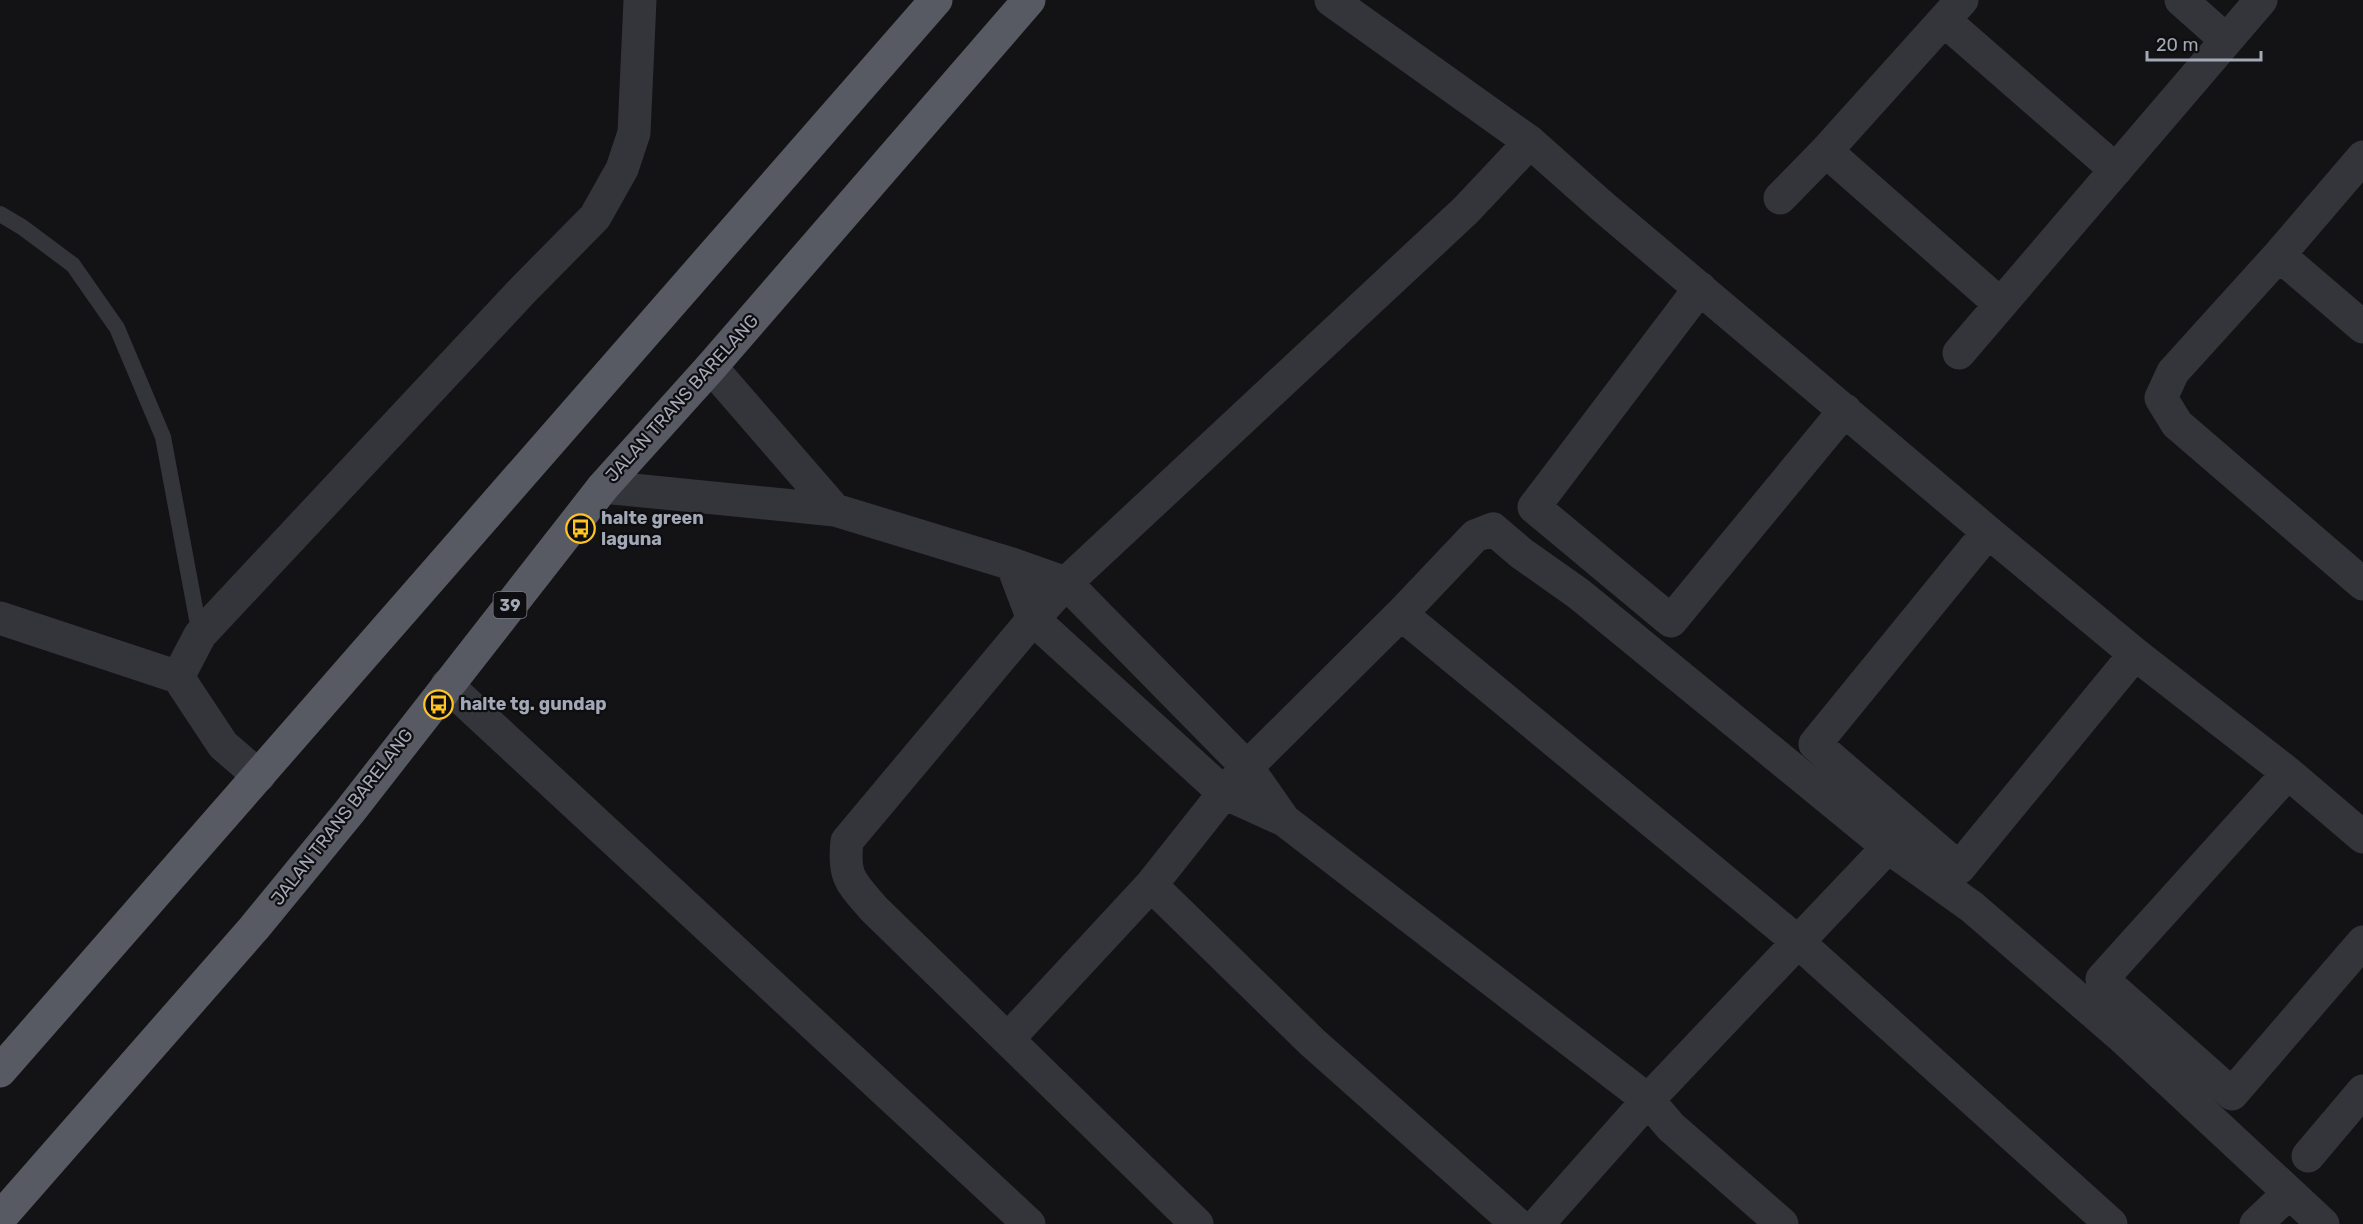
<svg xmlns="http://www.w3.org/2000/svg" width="2363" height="1224" font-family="Rubik,sans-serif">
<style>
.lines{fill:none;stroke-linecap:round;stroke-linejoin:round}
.service{stroke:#34343b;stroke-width:16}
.minor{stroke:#34343b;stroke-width:33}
.trunk{stroke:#575a63;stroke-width:33}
.labels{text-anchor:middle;stroke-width:4.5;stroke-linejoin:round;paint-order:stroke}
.shield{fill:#0e0e10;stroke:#767a85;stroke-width:1.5}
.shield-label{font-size:16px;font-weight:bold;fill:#a3a8b7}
.street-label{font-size:18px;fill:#a3a8b7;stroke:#0e0e10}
.poi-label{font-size:18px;font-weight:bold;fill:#a3a8b7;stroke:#0e0e10;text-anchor:start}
</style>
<rect width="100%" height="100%" fill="#131315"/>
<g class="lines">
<path class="service" d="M 0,214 L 22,227 L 73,265 L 117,328 L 163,437 L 200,635"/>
<path class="minor" d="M 1331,0 L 1530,142
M 2181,0 L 2226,40
M 1945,21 L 2116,170
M 1826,151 L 2000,304
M 2363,157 L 2279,255 L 2173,372 L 2161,398 L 2177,424 L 2363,584
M 1780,198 L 1826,151 L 1962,0
M 2279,255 L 2363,327
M 1700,288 L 1534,507 L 1671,621 L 1845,410
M 1959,353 L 2261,0
M 711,367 L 835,510
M 603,487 L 835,510 L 1012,564
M 1988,532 L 1815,744 L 1959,868 L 2135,654
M 1401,614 L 1797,941 L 2111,1224
M 0,618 L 178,677 L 223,745 L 259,776
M 178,677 L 200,635 L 523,290 L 595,217 L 622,169 L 634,133 L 640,0
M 447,685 L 1029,1224
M 2288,773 L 2102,979 L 2232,1094 L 2363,942
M 1284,820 L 1247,767 L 1066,583 L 1012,564 L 1033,619 L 1224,793 L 1284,820 L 1648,1100 L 1671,1127 L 1782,1224
M 1151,885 L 1312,1042 L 1517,1224
M 1008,1039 L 1151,885 L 1224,793 L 1247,767 L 1401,614 L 1475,536 L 1493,529 L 1521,553 L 1579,594 L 1888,847 L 1972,907 L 2121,1036 L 2323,1224
M 2308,1156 L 2363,1091
M 1197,1224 L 874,909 C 851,882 843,878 847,841 L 1033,619 L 1066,583 L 1466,210 L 1530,142 L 1602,206 L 1988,532 L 2135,654 L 2288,773 L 2363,837
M 1538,1224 L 1648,1100 L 1888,847
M 2256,1224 L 2289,1193"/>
<path class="trunk" d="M 0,1071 L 936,0
M 0,1218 L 254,928 L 350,811 L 603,487 L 711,367 L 1029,0"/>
</g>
<defs>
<symbol id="bus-ring" viewBox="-11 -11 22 22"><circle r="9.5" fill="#0e0e10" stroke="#ffc421" stroke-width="1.5"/><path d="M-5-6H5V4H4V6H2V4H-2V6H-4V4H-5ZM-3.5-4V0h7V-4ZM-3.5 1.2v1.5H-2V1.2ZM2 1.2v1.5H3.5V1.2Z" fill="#ffc421"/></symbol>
</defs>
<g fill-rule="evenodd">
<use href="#bus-ring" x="564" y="512" width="33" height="33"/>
<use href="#bus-ring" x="422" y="688" width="33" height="33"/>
</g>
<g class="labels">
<rect class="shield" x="493.5" y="592" width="33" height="26" rx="4.5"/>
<g class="shield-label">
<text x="510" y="611">39</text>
</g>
<g class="street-label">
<text transform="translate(682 398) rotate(-48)" y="6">JALAN TRANS BARELANG</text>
<text transform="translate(342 817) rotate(-52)" y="6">JALAN TRANS BARELANG</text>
</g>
<g class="poi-label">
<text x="601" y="524">halte green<tspan x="601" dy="21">laguna</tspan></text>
<text x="460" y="710">halte tg. gundap</text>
</g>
</g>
<path d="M2147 51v9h114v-9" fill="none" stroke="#a3a8b7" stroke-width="3"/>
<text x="2156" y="51" font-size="18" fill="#a3a8b7" stroke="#0e0e10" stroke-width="4.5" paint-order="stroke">20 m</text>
</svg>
